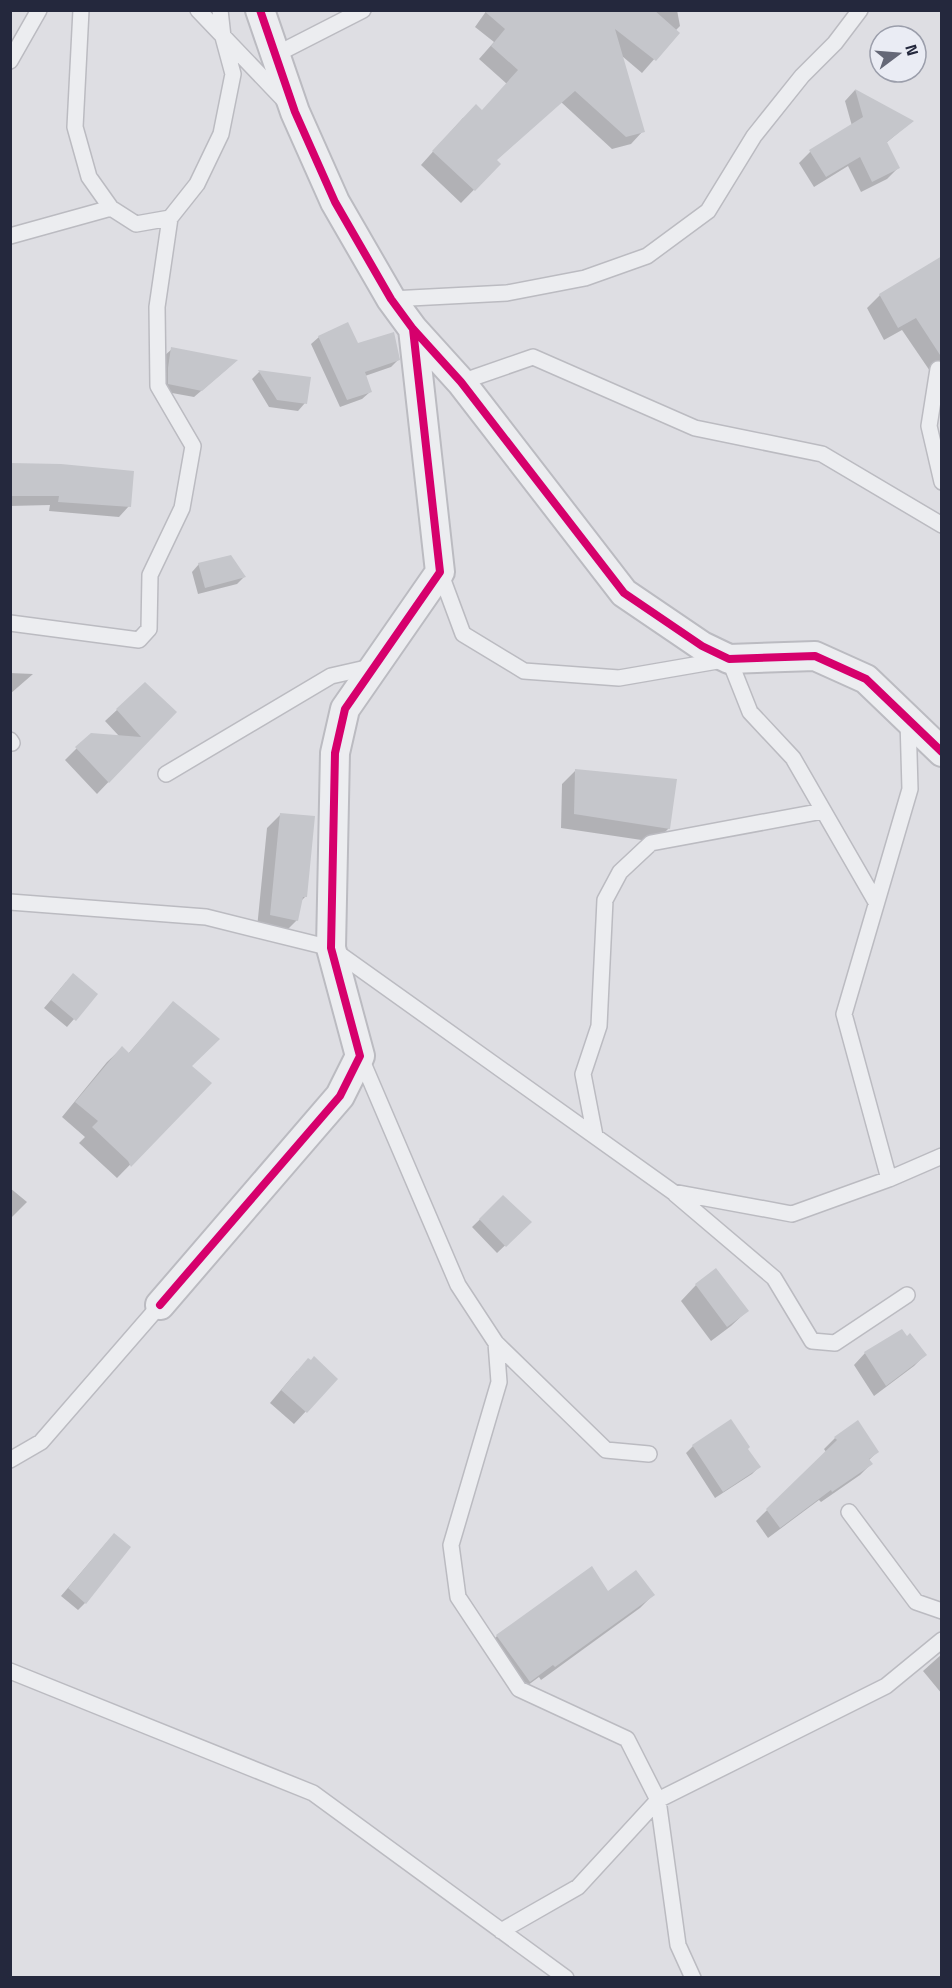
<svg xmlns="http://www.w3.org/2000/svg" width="952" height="1988" font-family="'Titillium Web',sans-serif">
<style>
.shadow{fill:#0003}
.building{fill:#c5c6cb}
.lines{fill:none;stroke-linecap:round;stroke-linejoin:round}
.lane-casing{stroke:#bbbbc1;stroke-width:18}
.street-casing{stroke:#bbbbc1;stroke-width:32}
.lane{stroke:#ecedf0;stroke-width:15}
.street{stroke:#ecedf0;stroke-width:28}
.cycleway-casing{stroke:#eaecf4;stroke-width:11}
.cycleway{stroke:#d6006c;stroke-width:8}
</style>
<rect width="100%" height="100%" fill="#dedee3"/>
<path class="shadow" d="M 487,10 L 677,10 L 680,26 L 675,31 L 677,33 L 642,73 L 622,56 L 643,131 L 631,144 L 612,149 L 561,102 L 495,161 L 499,164 L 461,203 L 421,165 L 463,118 L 482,112 L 507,84 L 479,59 L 494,42 L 475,27 Z
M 855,90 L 912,121 L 886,143 L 898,168 L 887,179 L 861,192 L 848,166 L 814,187 L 799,163 L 810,152 L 852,126 L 845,101 Z
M 942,260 L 942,368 L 932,374 L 902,330 L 884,340 L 867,308 L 880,295 Z
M 319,337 L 357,345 L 398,360 L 391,367 L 365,376 L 370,392 L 362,399 L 340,407 L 311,344 Z
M 172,349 L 229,367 L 194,397 L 161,391 L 164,356 Z
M 259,372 L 310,378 L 305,403 L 298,411 L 269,407 L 252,379 Z
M 10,465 L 129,506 L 119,517 L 49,511 L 50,505 L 10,506 Z
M 199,564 L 244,577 L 237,584 L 198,594 L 192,572 Z
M 10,673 L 33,674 L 10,694 Z
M 145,684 L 175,712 L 97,794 L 65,760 L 91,734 L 119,736 L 105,721 Z
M 576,770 L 669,828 L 655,842 L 561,828 L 562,784 Z
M 281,814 L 306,896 L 300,902 L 297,920 L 283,934 L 257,928 L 267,828 Z
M 66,982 L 96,994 L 67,1027 L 44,1008 Z
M 173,1003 L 190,1066 L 210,1083 L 117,1178 L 79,1143 L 85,1137 L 62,1117 L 107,1062 L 122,1048 L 128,1054 Z
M 10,1188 L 27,1202 L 10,1219 Z
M 503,1197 L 530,1222 L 497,1253 L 472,1227 Z
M 696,1285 L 747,1311 L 731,1326 L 711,1341 L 681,1301 Z
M 865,1353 L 925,1355 L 914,1366 L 874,1396 L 854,1365 Z
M 297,1371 L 336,1379 L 294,1424 L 270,1403 Z
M 835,1438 L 877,1452 L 868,1461 L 871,1464 L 860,1475 L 821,1502 L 819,1500 L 768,1538 L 756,1521 L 826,1452 L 824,1449 Z
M 693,1446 L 746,1449 L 759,1467 L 752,1474 L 715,1498 L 686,1453 Z
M 107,1542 L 85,1603 L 78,1610 L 61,1596 Z
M 591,1568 L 608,1593 L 653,1595 L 640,1608 L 541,1680 L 539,1677 L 516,1694 L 484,1650 L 497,1636 Z
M 942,1654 L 942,1694 L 923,1671 Z"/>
<path class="building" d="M 483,10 L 654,10 L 680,33 L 656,61 L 615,29 L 645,132 L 626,137 L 575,91 L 497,160 L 501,164 L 475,191 L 432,151 L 476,104 L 482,110 L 518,70 L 491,46 L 505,29 Z
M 855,89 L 914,121 L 887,142 L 900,168 L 872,182 L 860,157 L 826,177 L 809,150 L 863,117 Z
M 942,256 L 942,358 L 916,318 L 898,328 L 879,294 Z
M 348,322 L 358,343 L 394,332 L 400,360 L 365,372 L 372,392 L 347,400 L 318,336 Z
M 171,347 L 238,360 L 202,391 L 168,384 L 168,368 Z
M 258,370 L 311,377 L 307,404 L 277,400 Z
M 10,463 L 61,464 L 134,471 L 131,507 L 58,502 L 59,496 L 10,496 Z
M 231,555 L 246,577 L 205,588 L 198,563 Z
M 145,682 L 177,712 L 109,783 L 75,747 L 91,733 L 141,737 L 116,709 Z
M 575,769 L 677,779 L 670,829 L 574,814 Z
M 280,813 L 315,816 L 307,897 L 303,897 L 298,921 L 270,915 Z
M 73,973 L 98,994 L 76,1021 L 51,1000 Z
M 173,1001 L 220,1039 L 192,1066 L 212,1083 L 131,1167 L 128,1161 L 92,1127 L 98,1121 L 75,1102 L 122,1046 L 129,1053 Z
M 503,1195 L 532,1222 L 506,1247 L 479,1219 Z
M 716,1268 L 749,1311 L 727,1327 L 695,1284 Z
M 902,1329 L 907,1336 L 910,1333 L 927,1355 L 886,1386 L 864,1352 Z
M 314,1356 L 338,1379 L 307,1413 L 281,1390 L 308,1358 L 311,1360 Z
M 731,1419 L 750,1447 L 748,1449 L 761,1467 L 723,1492 L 692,1445 Z
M 858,1420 L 879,1452 L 869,1459 L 873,1464 L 832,1492 L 831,1490 L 780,1528 L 766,1509 L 837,1440 L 834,1437 Z
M 114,1533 L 131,1547 L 86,1604 L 68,1588 Z
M 592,1566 L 608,1591 L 636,1570 L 655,1595 L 555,1667 L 553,1665 L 530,1682 L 496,1635 Z"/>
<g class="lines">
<defs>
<path id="lane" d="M 81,10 L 75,127 L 89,177 L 111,208 L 136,224 L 170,218 L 197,184 L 221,134 L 233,74 L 223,37 L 220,10
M 198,10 L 285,101
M 275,55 L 363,10
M 10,61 L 39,10
M 10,236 L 111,208
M 391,299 L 507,293 L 585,278 L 647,256 L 708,211 L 754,136 L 802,76 L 835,43 L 860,10
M 938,369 L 929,426 L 942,482
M 461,382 L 533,357 L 695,428 L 822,454 L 942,525
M 440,572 L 463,634 L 524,671 L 619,678 L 729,659 L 750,712 L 793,758 L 876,902
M 10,623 L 139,640 L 149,629 L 150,575 L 182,508 L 193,446 L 158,386 L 157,307 L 170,218
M 10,740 L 12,743
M 166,774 L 331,676 L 375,666
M 10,902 L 206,917 L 331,948 L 673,1192 L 792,1214 L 889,1179 L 942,1156
M 360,1056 L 458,1285 L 496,1343 L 499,1382 L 451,1545 L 458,1597 L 519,1689 L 627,1739 L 658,1800 L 678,1945 L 693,1978
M 595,1136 L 583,1074 L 599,1026 L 605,900 L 620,872 L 651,843 L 823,811
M 889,1179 L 844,1014 L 910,789 L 908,720
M 675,1194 L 774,1278 L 812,1341 L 835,1343 L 907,1295
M 496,1343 L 606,1450 L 649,1454
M 10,1460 L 41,1442 L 160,1305
M 849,1512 L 916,1602 L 942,1611
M 10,1671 L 313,1793 L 566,1978
M 501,1931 L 578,1887 L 658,1800 L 886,1686 L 942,1640"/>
<path id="street" d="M 260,10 L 295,112 L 335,202 L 391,299 L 413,329 L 461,382 L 624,593 L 702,646 L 729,659 L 815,656 L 866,679 L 942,752
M 160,1305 L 340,1096 L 360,1056 L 331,948 L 335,753 L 345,709 L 440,572 L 413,329"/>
</defs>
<use href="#lane" class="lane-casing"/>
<use href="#street" class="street-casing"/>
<use href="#lane" class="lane"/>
<use href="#street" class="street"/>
<defs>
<path id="cycleway" d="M 260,10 L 295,112 L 335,202 L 391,299 L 413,329 L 461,382 L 624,593 L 702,646 L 729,659 L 815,656 L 866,679 L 942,752
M 160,1305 L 340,1096 L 360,1056 L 331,948 L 335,753 L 345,709 L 440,572 L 413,329"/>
</defs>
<use href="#cycleway" class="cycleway-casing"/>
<use href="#cycleway" class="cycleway"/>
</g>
<rect width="952" height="1988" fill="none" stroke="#24283d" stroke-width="24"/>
<g transform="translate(898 54) rotate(74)"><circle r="28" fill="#eaecf4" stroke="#9b9eab" stroke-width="1.5"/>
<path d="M0-4.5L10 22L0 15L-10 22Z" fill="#656877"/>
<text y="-9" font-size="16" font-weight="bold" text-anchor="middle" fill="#24283d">N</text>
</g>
</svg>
